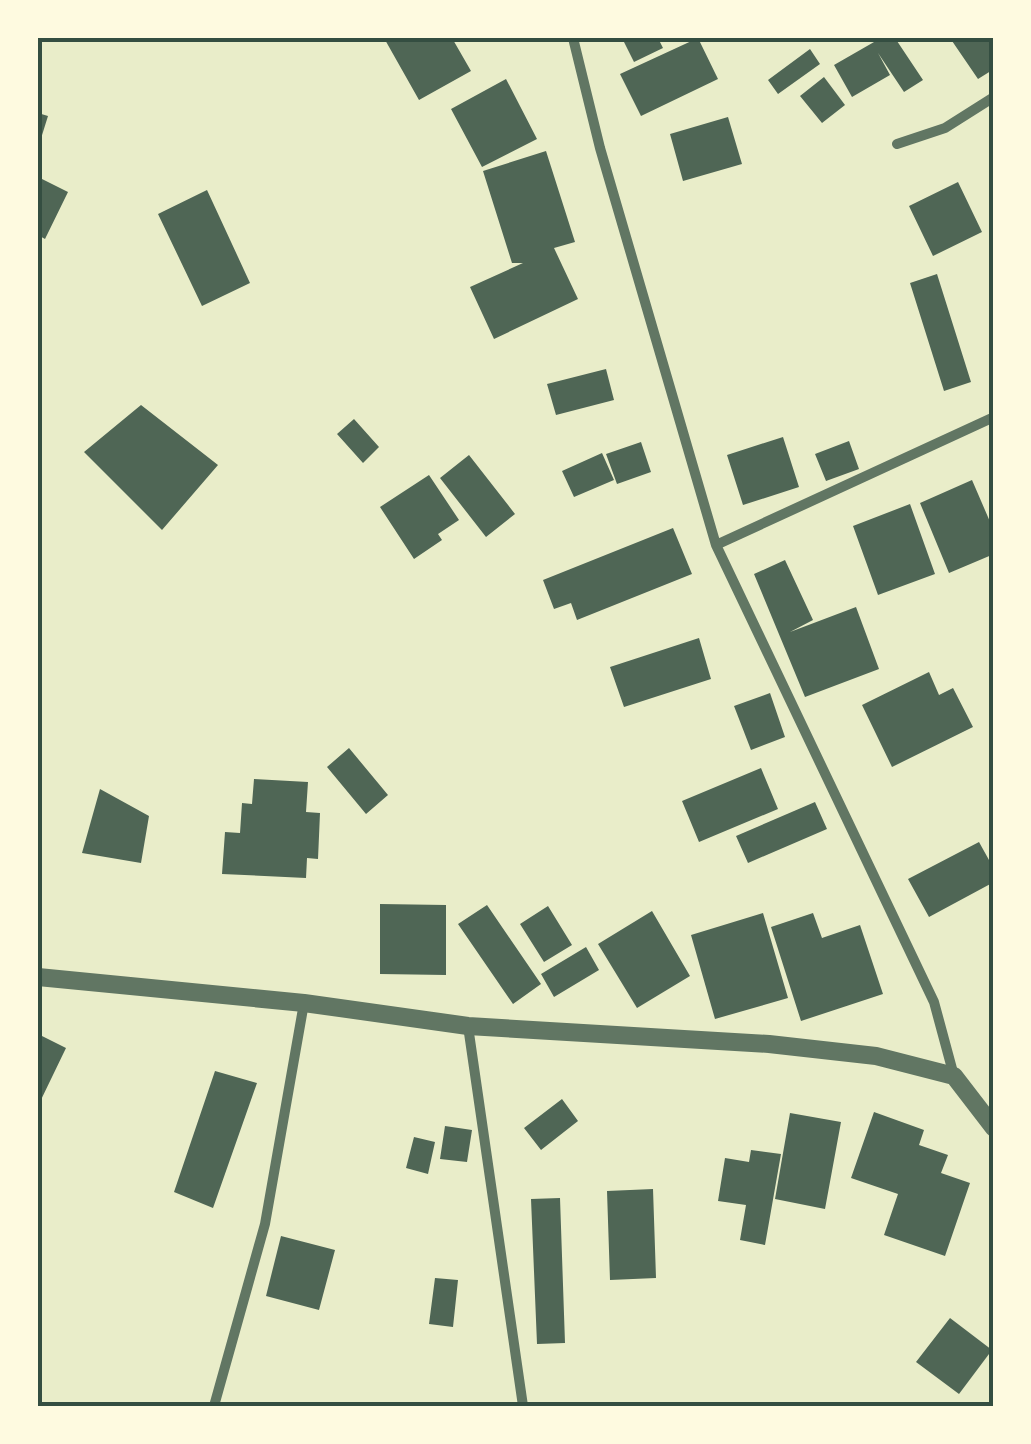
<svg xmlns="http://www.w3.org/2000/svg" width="1031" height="1444" font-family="'Varela Round',sans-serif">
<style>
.building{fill:#4f6655}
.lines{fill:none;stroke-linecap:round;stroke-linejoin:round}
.minor{stroke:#617663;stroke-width:10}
.tertiary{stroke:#617663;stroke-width:18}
.neatline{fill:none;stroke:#344e41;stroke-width:4}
</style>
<rect width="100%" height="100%" fill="#e9edc9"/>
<path class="building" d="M 384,38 L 452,38 L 471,71 L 419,100 Z
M 622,38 L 658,38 L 663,48 L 634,62 Z
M 698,38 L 718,79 L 641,116 L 620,74 Z
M 881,38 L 895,38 L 923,80 L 904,92 L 878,53 L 890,75 L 852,97 L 834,65 Z
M 950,38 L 994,38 L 994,69 L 978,79 Z
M 810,49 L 820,64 L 778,94 L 768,80 Z
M 824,77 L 845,105 L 822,123 L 800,96 Z
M 506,79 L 537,139 L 482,167 L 451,109 Z
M 38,113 L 48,116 L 38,148 Z
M 728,117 L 742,164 L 683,181 L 670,134 Z
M 546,151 L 575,242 L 554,248 L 578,299 L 494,339 L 470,287 L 523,263 L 512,263 L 483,171 Z
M 38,177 L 68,192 L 45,239 L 38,235 Z
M 958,182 L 982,232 L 933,256 L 909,206 Z
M 207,190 L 250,283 L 202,306 L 158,214 Z
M 937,274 L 971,382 L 944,391 L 910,283 Z
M 606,369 L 614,400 L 556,415 L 547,384 Z
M 141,405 L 218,465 L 162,530 L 84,452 Z
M 354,419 L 379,447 L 363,463 L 337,434 Z
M 783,437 L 799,487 L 743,505 L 727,455 Z
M 849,441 L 859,469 L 826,481 L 815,454 Z
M 641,442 L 651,472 L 617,484 L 606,454 Z
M 602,453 L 614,480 L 574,497 L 562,471 Z
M 469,455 L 515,514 L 486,537 L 440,478 Z
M 429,475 L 459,520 L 438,534 L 442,540 L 414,559 L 380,507 Z
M 972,480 L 994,531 L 994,554 L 949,573 L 920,503 Z
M 910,504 L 935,574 L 878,595 L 853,526 Z
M 673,528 L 692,574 L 577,620 L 571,603 L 554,609 L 543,580 Z
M 785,560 L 813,620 L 790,632 L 856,607 L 879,669 L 805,697 L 754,574 Z
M 699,638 L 711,679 L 624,707 L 610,667 Z
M 929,672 L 939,695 L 953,688 L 973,727 L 892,767 L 862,705 Z
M 770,693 L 785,737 L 751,750 L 734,706 Z
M 349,748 L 388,795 L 366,814 L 327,767 Z
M 761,768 L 778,809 L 699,842 L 682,801 Z
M 254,779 L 308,782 L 306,812 L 320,813 L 318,859 L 307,858 L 306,878 L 222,874 L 225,832 L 240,833 L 242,803 L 252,804 Z
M 100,789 L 149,816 L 141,863 L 82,853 Z
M 815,802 L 827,829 L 748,863 L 736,836 Z
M 979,842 L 994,869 L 994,882 L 929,917 L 908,879 Z
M 380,904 L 446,905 L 446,975 L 380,974 Z
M 487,905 L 541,984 L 513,1004 L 458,924 Z
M 548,906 L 572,945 L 544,962 L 520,924 Z
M 652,911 L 690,976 L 637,1008 L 598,944 Z
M 763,913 L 788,998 L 715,1019 L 691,935 Z
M 813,913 L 822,938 L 860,925 L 883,994 L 801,1021 L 771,927 Z
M 586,947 L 599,970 L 554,997 L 541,974 Z
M 38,1034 L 66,1048 L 38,1106 Z
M 215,1071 L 257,1083 L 213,1208 L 174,1192 Z
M 562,1099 L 578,1121 L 541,1150 L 524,1128 Z
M 874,1112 L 924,1130 L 919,1145 L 948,1155 L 941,1173 L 970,1183 L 945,1256 L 884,1235 L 898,1194 L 851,1178 Z
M 790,1113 L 841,1122 L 825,1209 L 775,1199 Z
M 445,1126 L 472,1130 L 467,1162 L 440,1159 Z
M 414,1137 L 435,1142 L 428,1174 L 406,1168 Z
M 751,1150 L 781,1154 L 765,1245 L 740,1240 L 746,1205 L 718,1201 L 725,1158 L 749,1162 Z
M 653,1189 L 656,1278 L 610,1280 L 607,1191 Z
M 560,1198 L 565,1343 L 537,1344 L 531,1199 Z
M 281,1236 L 335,1250 L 319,1310 L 266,1296 Z
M 435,1278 L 458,1280 L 453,1327 L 429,1324 Z
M 950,1318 L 992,1350 L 959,1394 L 916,1362 Z"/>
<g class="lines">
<path class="minor" d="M 573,38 L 600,148 L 716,545 L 994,417
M 897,144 L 945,128 L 994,97
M 716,545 L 934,1002 L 954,1076
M 468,1026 L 523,1406
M 214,1406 L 265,1224 L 304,1003"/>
<path class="tertiary" d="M 38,977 L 304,1003 L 468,1026 L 769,1044 L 876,1056 L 954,1076 L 994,1128"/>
</g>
<rect width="1031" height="1444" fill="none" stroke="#fefae0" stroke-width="80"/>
<rect x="40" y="40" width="951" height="1364" class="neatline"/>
</svg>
